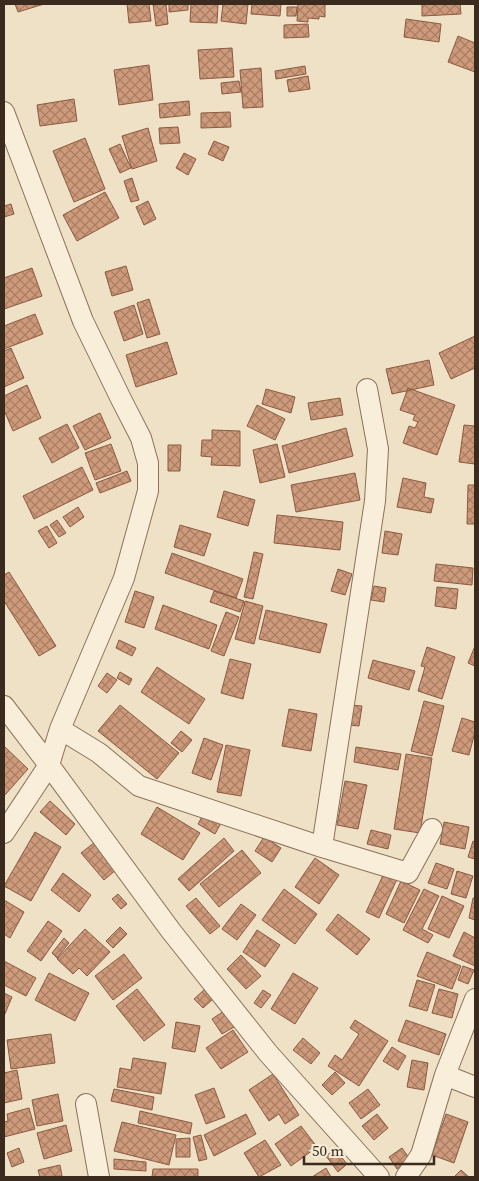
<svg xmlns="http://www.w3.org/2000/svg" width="479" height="1181" font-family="'Source Serif 4',serif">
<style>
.building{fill:url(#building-cross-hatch);stroke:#8b5a40}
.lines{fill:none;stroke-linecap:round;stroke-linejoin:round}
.street-casing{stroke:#8b725b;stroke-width:22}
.street{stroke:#f9eeda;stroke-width:20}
</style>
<defs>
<pattern id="building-cross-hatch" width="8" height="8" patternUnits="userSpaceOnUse" patternTransform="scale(1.25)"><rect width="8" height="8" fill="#ce9a7b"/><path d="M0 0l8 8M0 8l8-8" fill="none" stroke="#a87e64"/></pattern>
</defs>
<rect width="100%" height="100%" fill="#efe1c6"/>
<path class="building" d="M 15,4 L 44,4 L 18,12 Z
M 127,4 L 149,4 L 151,21 L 129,23 Z
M 153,4 L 166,4 L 168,24 L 156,26 Z
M 169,4 L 188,4 L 188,10 L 169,12 Z
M 191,4 L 218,4 L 217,23 L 190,22 Z
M 223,4 L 248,4 L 246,24 L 221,21 Z
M 252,4 L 281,4 L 280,16 L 251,14 Z
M 298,4 L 325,4 L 325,17 L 319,16 L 319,19 L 308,18 L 308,22 L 297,21 Z
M 422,4 L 460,4 L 461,14 L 422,16 Z
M 287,7 L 297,7 L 296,16 L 287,16 Z
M 406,19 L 441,24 L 439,42 L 404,37 Z
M 308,24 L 309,37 L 284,38 L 284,25 Z
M 458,36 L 475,43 L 475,72 L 448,62 Z
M 232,48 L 234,77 L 200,79 L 198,50 Z
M 149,65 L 153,100 L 119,105 L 114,70 Z
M 305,66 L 306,74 L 276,79 L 275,71 Z
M 261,68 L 263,107 L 243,108 L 240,70 Z
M 308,76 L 310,89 L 289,92 L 287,80 Z
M 239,81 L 241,92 L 222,94 L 221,83 Z
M 74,99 L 77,121 L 40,126 L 37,105 Z
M 189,101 L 190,115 L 160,118 L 159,104 Z
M 230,112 L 231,127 L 201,128 L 201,113 Z
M 178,127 L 180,143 L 160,144 L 159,128 Z
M 148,128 L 157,161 L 132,169 L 122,136 Z
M 85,138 L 105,189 L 74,202 L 53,151 Z
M 214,141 L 229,147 L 223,161 L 208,154 Z
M 120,144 L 131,168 L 120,173 L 109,149 Z
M 184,153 L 196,159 L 188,175 L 176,168 Z
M 132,178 L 139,200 L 131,202 L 124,181 Z
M 105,192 L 119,218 L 77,241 L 63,215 Z
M 148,201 L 156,219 L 144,225 L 136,207 Z
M 11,204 L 14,214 L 4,217 L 4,206 Z
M 126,266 L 133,290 L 112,296 L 105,272 Z
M 32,268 L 42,296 L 4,309 L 4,278 Z
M 149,299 L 160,334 L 147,338 L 137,303 Z
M 134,305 L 143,334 L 124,341 L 114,312 Z
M 35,314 L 43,334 L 4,349 L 4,326 Z
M 475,336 L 475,368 L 451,379 L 439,353 Z
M 167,342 L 177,374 L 136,387 L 126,355 Z
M 11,348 L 24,378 L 4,387 L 4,351 Z
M 429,360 L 434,385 L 392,394 L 386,369 Z
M 27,385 L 41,418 L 13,431 L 4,410 L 4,396 Z
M 408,388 L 455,405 L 437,455 L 403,443 L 409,426 L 415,428 L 418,422 L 413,420 L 415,415 L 400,410 Z
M 266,389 L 295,397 L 291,413 L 262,404 Z
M 340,398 L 343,415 L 311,420 L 308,403 Z
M 257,405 L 285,419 L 275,440 L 247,426 Z
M 100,413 L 111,438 L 85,450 L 73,426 Z
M 67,424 L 79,448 L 52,463 L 39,438 Z
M 464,425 L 475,426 L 475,464 L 459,462 Z
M 346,428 L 353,456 L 289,473 L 282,446 Z
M 212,430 L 240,431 L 240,466 L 211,465 L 212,457 L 201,456 L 202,440 L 212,440 Z
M 111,444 L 121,471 L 95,480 L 85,453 Z
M 277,444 L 285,477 L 260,483 L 253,450 Z
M 168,445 L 181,445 L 180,471 L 168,471 Z
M 82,467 L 93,490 L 34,519 L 23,496 Z
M 127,471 L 131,481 L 100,493 L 96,483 Z
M 355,473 L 360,500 L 296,512 L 291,485 Z
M 403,478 L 426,483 L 424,497 L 434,499 L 431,513 L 397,507 Z
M 468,485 L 475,485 L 475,524 L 467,524 Z
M 224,491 L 255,500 L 248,526 L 217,517 Z
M 78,507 L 84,517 L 70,527 L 63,517 Z
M 277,515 L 343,522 L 340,550 L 274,543 Z
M 57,520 L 66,533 L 59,537 L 50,525 Z
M 180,525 L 211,534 L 204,556 L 174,547 Z
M 47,526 L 57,543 L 49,548 L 38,531 Z
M 385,531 L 402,534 L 398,555 L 382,553 Z
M 254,552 L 263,554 L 253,599 L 244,597 Z
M 172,553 L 243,579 L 236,598 L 165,573 Z
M 436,564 L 473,568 L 472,585 L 434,581 Z
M 338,569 L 352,574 L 345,595 L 331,591 Z
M 9,572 L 56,646 L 39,656 L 4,601 L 4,575 Z
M 374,586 L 386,588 L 384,602 L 371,600 Z
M 437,587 L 458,589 L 456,609 L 435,606 Z
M 135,591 L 154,597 L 144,628 L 125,622 Z
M 214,591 L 244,601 L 240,612 L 210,602 Z
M 245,601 L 263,606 L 254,644 L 235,639 Z
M 163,605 L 217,625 L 209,649 L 155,629 Z
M 266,610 L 327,624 L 320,653 L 259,639 Z
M 226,612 L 239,617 L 224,656 L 211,651 Z
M 119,640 L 136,648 L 132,656 L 116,648 Z
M 475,646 L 475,666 L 468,663 Z
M 427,647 L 455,657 L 442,699 L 418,691 L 425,667 L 421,666 Z
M 230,659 L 251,664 L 243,699 L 221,693 Z
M 373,660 L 415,671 L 409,690 L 368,678 Z
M 157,667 L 205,699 L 189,724 L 141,692 Z
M 120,672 L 132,679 L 129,685 L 117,678 Z
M 107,673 L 117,680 L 107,693 L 98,686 Z
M 424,701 L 444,706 L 432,756 L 411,751 Z
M 120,705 L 179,753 L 157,779 L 98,731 Z
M 351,705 L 362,706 L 359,726 L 348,725 Z
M 289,709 L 317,714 L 311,751 L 282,746 Z
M 462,718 L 475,722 L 475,732 L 469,755 L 452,751 Z
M 181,731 L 192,740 L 182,752 L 171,743 Z
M 204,738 L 223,745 L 211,780 L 192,773 Z
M 226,745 L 250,750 L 241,796 L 217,792 Z
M 5,747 L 28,769 L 4,796 L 4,749 Z
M 356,747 L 401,754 L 398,770 L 354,762 Z
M 406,754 L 432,758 L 420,833 L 394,829 Z
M 345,781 L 367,785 L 358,829 L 337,825 Z
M 50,801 L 75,824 L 66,835 L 40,812 Z
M 157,807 L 200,833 L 183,860 L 141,834 Z
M 204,813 L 221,823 L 215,834 L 198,824 Z
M 444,822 L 469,827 L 465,849 L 440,844 Z
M 371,830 L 391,835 L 388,849 L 367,844 Z
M 35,832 L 61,847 L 31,901 L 4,886 Z
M 264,837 L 281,848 L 272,862 L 255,851 Z
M 224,838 L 234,851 L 189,891 L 178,879 Z
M 473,841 L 475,842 L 475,859 L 468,857 Z
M 95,842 L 117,869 L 104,880 L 81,853 Z
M 242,850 L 261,873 L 219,907 L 200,884 Z
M 315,858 L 339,875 L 319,904 L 295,887 Z
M 436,863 L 454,869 L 447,889 L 428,883 Z
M 385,871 L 398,877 L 379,918 L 366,912 Z
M 457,871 L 473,876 L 466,898 L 451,894 Z
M 63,873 L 91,895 L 79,912 L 51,890 Z
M 401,881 L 420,890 L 404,923 L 386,914 Z
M 284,889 L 317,914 L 295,944 L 262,920 Z
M 424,889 L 439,896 L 422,929 L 433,935 L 428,943 L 403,930 Z
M 118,894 L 127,904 L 121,909 L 112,899 Z
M 442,896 L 464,906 L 449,938 L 428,929 Z
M 196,898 L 220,926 L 210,934 L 186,906 Z
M 473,898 L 475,898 L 475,920 L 469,918 Z
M 4,900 L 24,912 L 10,938 L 4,934 Z
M 241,904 L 256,915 L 237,940 L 222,929 Z
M 338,914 L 370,939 L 357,955 L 326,930 Z
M 48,921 L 62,931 L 41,961 L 27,951 Z
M 120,927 L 127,934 L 113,948 L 106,941 Z
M 85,929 L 110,952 L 87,976 L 79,968 L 73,974 L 57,959 Z
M 257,930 L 280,945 L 265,967 L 243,952 Z
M 464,932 L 475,938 L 475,966 L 453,956 Z
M 64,938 L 69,943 L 57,958 L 52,953 Z
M 427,952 L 461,966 L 452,989 L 417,976 Z
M 124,954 L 142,978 L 113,1000 L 95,976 Z
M 241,955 L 261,976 L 246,989 L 227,969 Z
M 4,961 L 36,978 L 26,996 L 4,985 Z
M 463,966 L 474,970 L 468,984 L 458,980 Z
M 49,973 L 89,993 L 75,1021 L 35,1000 Z
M 293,973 L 318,988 L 295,1024 L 271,1009 Z
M 417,980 L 435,985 L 427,1011 L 409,1006 Z
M 137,989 L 165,1025 L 144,1041 L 116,1006 Z
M 205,989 L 213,999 L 203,1008 L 194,999 Z
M 439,989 L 458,994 L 452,1018 L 432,1013 Z
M 263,990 L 271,995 L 261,1008 L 254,1003 Z
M 4,993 L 12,997 L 4,1016 Z
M 224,1011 L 234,1027 L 222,1034 L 212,1019 Z
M 355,1020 L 388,1041 L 359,1086 L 328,1066 L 335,1055 L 342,1060 L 359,1034 L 350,1028 Z
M 406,1020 L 446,1034 L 439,1055 L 398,1041 Z
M 176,1022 L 200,1026 L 195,1052 L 172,1048 Z
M 233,1030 L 248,1052 L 221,1069 L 206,1048 Z
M 51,1034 L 55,1063 L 11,1069 L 7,1040 Z
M 303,1038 L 320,1053 L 311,1064 L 293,1050 Z
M 392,1047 L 406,1056 L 398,1070 L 383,1061 Z
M 133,1058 L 166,1063 L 161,1094 L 117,1087 L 120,1068 L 131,1070 Z
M 412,1060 L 428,1063 L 424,1090 L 407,1087 Z
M 17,1070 L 22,1099 L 4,1103 L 4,1073 Z
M 335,1072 L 345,1083 L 332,1095 L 322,1085 Z
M 273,1074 L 299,1115 L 285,1124 L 279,1114 L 269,1121 L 249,1090 Z
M 214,1088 L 225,1117 L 206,1124 L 195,1095 Z
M 114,1089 L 154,1097 L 152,1110 L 111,1101 Z
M 368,1089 L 380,1105 L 361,1119 L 349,1103 Z
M 58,1094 L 63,1121 L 37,1126 L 32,1100 Z
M 29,1108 L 35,1129 L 4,1137 L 4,1122 L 8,1121 L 7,1114 Z
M 140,1111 L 192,1123 L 190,1134 L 138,1123 Z
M 246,1114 L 256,1134 L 214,1156 L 204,1135 Z
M 377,1114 L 388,1128 L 374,1140 L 362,1126 Z
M 446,1114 L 468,1122 L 454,1163 L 432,1155 Z
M 122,1122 L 176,1135 L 169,1165 L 114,1151 Z
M 66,1125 L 72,1151 L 44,1159 L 37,1133 Z
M 301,1126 L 317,1147 L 291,1166 L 275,1144 Z
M 201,1135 L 207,1159 L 199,1161 L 193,1137 Z
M 190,1138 L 190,1157 L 176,1157 L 176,1139 Z
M 265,1140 L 281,1165 L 259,1177 L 244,1153 Z
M 19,1148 L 24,1162 L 12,1167 L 7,1153 Z
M 402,1148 L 410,1159 L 397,1169 L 389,1157 Z
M 335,1149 L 347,1164 L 338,1172 L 326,1156 Z
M 114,1159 L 146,1162 L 146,1171 L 114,1169 Z
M 60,1165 L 62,1176 L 40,1177 L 38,1170 Z
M 326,1168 L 331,1177 L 312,1177 Z
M 153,1169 L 198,1169 L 198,1177 L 152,1177 Z
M 461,1170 L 469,1177 L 454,1177 Z"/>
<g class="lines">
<defs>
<path id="street" d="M 4,112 L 83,321 L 121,399 L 141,438 L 148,463 L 148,491 L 124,578 L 60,729 L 49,765 L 4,833
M 4,706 L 49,765 L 171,931 L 268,1053 L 379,1177
M 60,729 L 99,753 L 139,786 L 322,847 L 408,873 L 432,829
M 322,847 L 375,501 L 378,449 L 367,389
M 475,999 L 445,1075 L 475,1087
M 86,1104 L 99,1177
M 406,1177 L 421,1155 L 445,1075"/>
</defs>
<use href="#street" class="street-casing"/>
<use href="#street" class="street"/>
</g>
<rect width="479" height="1181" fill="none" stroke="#3b2b1f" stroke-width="10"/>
<path d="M304 1156v8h130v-8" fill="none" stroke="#3b2b1f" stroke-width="2.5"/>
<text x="312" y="1156" font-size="15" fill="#3b2b1f" stroke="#f6ebd6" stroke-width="4" paint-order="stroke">50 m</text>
</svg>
